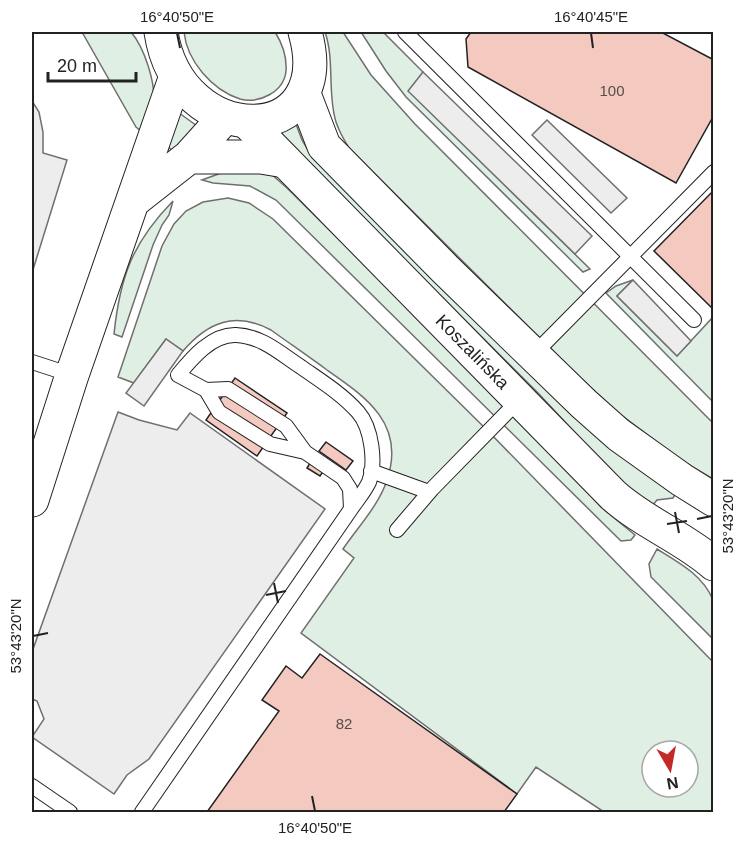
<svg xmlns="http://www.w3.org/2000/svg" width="745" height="844" font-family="Helvetica,sans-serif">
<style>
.green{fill:#e0efe3;stroke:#6f6f6f;stroke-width:1.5;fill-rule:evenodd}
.parking{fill:#ededed;stroke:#6f6f6f;stroke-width:1.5}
.building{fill:#f3c9c0;stroke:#222;stroke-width:1.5}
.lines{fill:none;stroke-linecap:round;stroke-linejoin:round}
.service-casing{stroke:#222;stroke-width:16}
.tertiary-casing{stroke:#222;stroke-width:35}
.secondary-casing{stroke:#222;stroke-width:35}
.service{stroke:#fff;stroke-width:14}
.tertiary{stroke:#fff;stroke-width:33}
.secondary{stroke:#fff;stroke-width:33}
.ticks{fill:none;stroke:#222;stroke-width:2}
.labels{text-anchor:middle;stroke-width:4.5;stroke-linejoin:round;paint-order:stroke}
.number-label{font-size:15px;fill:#564c4a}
.street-label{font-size:18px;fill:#222;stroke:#fff}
.neatline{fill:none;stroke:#222;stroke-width:2}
.ticks-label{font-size:15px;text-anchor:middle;fill:#222}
</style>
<rect width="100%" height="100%" fill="#fff"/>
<path class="green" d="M 82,32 L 131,32 C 144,47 157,85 153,105 C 151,114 145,124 142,132 L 136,127 Z
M 184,32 L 275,32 C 282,43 287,57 286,71 C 284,92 259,104 240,99 C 212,90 187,61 184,32 Z
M 325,32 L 343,32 L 371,75 L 415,124 L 713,423 L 713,479 L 681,460 L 620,414 L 577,375 L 349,148 C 344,140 339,131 336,122 C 327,93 335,61 325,32 Z
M 361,32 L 383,32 L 423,72 L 409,91 L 590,269 L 583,272 L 406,97 L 386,71 Z
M 175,110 L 204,131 L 180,156 L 164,144 Z
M 296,124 L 302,140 L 311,155 L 676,493 L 673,498 L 657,500 L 652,506 L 617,478 L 539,394 L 277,133 Z
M 232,169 L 270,173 L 287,188 L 526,425 L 601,507 L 635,535 L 631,540 L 621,541 L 276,200 L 250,186 L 213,183 L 202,180 Z
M 228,198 L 249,203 L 273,219 L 488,431 L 713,662 L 713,812 L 604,812 L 536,767 L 517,794 L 301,633 L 354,558 L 343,549 C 358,527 379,505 387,480 C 406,424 366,397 327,370 C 308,356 289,343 271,330 C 235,311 208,322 183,351 L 166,339 L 134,383 L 118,377 L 162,246 L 174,224 L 186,211 L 203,202 ZM 652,751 L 688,751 L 688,787 L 652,787 Z
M 173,201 L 169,215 L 162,225 L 153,245 L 122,337 L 114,334 C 120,277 132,243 173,201 Z
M 633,280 L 617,296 L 677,356 L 713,317 L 713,402 L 606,293 L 616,286 Z
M 657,549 C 678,562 703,575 713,600 C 716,611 714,627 713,639 L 651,577 L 649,564 Z"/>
<path class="parking" d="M 423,72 L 592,236 L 575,254 L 408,91 Z
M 32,101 L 39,112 L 43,132 L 43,153 L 67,160 L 32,273 Z
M 547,120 L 627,198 L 611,213 L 532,135 Z
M 633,280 L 691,341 L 677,356 L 617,296 Z
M 166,339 L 183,351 L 144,406 L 126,393 Z
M 118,412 L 139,420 L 177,430 L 190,413 L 325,509 L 149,759 L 127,775 L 114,794 L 32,737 L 44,719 L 37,701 L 32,699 L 32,652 Z"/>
<path class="building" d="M 471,32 L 661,32 L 714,60 L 714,115 L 676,183 L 468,67 L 466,39 Z
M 714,190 L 714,309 L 713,309 L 654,251 Z
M 235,378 L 287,413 L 257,456 L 206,420 Z
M 326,442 L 353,461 L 346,470 L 319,451 Z
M 312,460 L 325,469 L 320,476 L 307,468 Z
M 320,654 L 517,794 L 504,812 L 207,812 L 279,711 L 262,700 L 286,666 L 302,678 Z"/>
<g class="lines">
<defs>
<path id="service" d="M 405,32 L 694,320
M 533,355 L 714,172
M 32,362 L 72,375
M 206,390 L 219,412 L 270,444 L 305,452
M 371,471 L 429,492
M 397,530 L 432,489 L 519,400
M 32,786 L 70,812
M 142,812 L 351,509 C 357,500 365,491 369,482 C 376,463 372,428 358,412 C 342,394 321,381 301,367 C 281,354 262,336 236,335 C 212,334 192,358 178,375 L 206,390 L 228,389 L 286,426 L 305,452 L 343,478 L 350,489 L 351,509"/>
<path id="tertiary" d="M 189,157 L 261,157 L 285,161
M 133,201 L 189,157 L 225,117
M 32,500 L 72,375 L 176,76"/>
<g id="secondary">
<path d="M 161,32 C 179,151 339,151 305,32"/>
<path d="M 304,94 L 324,146 L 445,269 L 584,404 L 619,435 L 682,480 L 714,500"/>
<path id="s1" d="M 247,122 L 613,495 C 644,523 683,537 714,564"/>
</g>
</defs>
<use href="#service" class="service-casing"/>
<use href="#tertiary" class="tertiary-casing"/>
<use href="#secondary" class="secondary-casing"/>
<use href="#service" class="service"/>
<use href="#tertiary" class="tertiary"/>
<use href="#secondary" class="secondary"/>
</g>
<path class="ticks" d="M 177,33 L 180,48M 591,33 L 593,48M 675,512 L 679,533M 697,519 L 712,516M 667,524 L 687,521M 274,583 L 278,603M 266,595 L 286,591M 33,636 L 48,633M 312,796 L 315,811"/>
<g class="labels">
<g class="number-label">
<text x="612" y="96">100</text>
<text x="344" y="729">82</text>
</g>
<g class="street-label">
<text dy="6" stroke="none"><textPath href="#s1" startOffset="322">Koszalińska</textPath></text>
</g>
</g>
<rect width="745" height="844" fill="none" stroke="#ffffff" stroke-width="66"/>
<g transform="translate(670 769) rotate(170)"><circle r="28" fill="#ffffff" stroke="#a7a7a7" stroke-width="1.5"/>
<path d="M0-4.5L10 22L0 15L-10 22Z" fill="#c62828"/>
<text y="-9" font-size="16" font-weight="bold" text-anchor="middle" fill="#222222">N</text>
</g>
<path d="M48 72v9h88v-9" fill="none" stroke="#222222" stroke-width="3"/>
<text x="57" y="72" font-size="18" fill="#222222" stroke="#ffffff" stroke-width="4.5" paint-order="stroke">20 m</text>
<rect x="33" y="33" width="679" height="778" class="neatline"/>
<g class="ticks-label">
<text x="177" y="22">16°40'50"E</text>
<text x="591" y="22">16°40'45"E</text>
<text transform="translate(728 516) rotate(-90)" y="5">53°43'20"N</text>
<text transform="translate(16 636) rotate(-90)" y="5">53°43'20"N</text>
<text x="315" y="833">16°40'50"E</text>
</g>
</svg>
